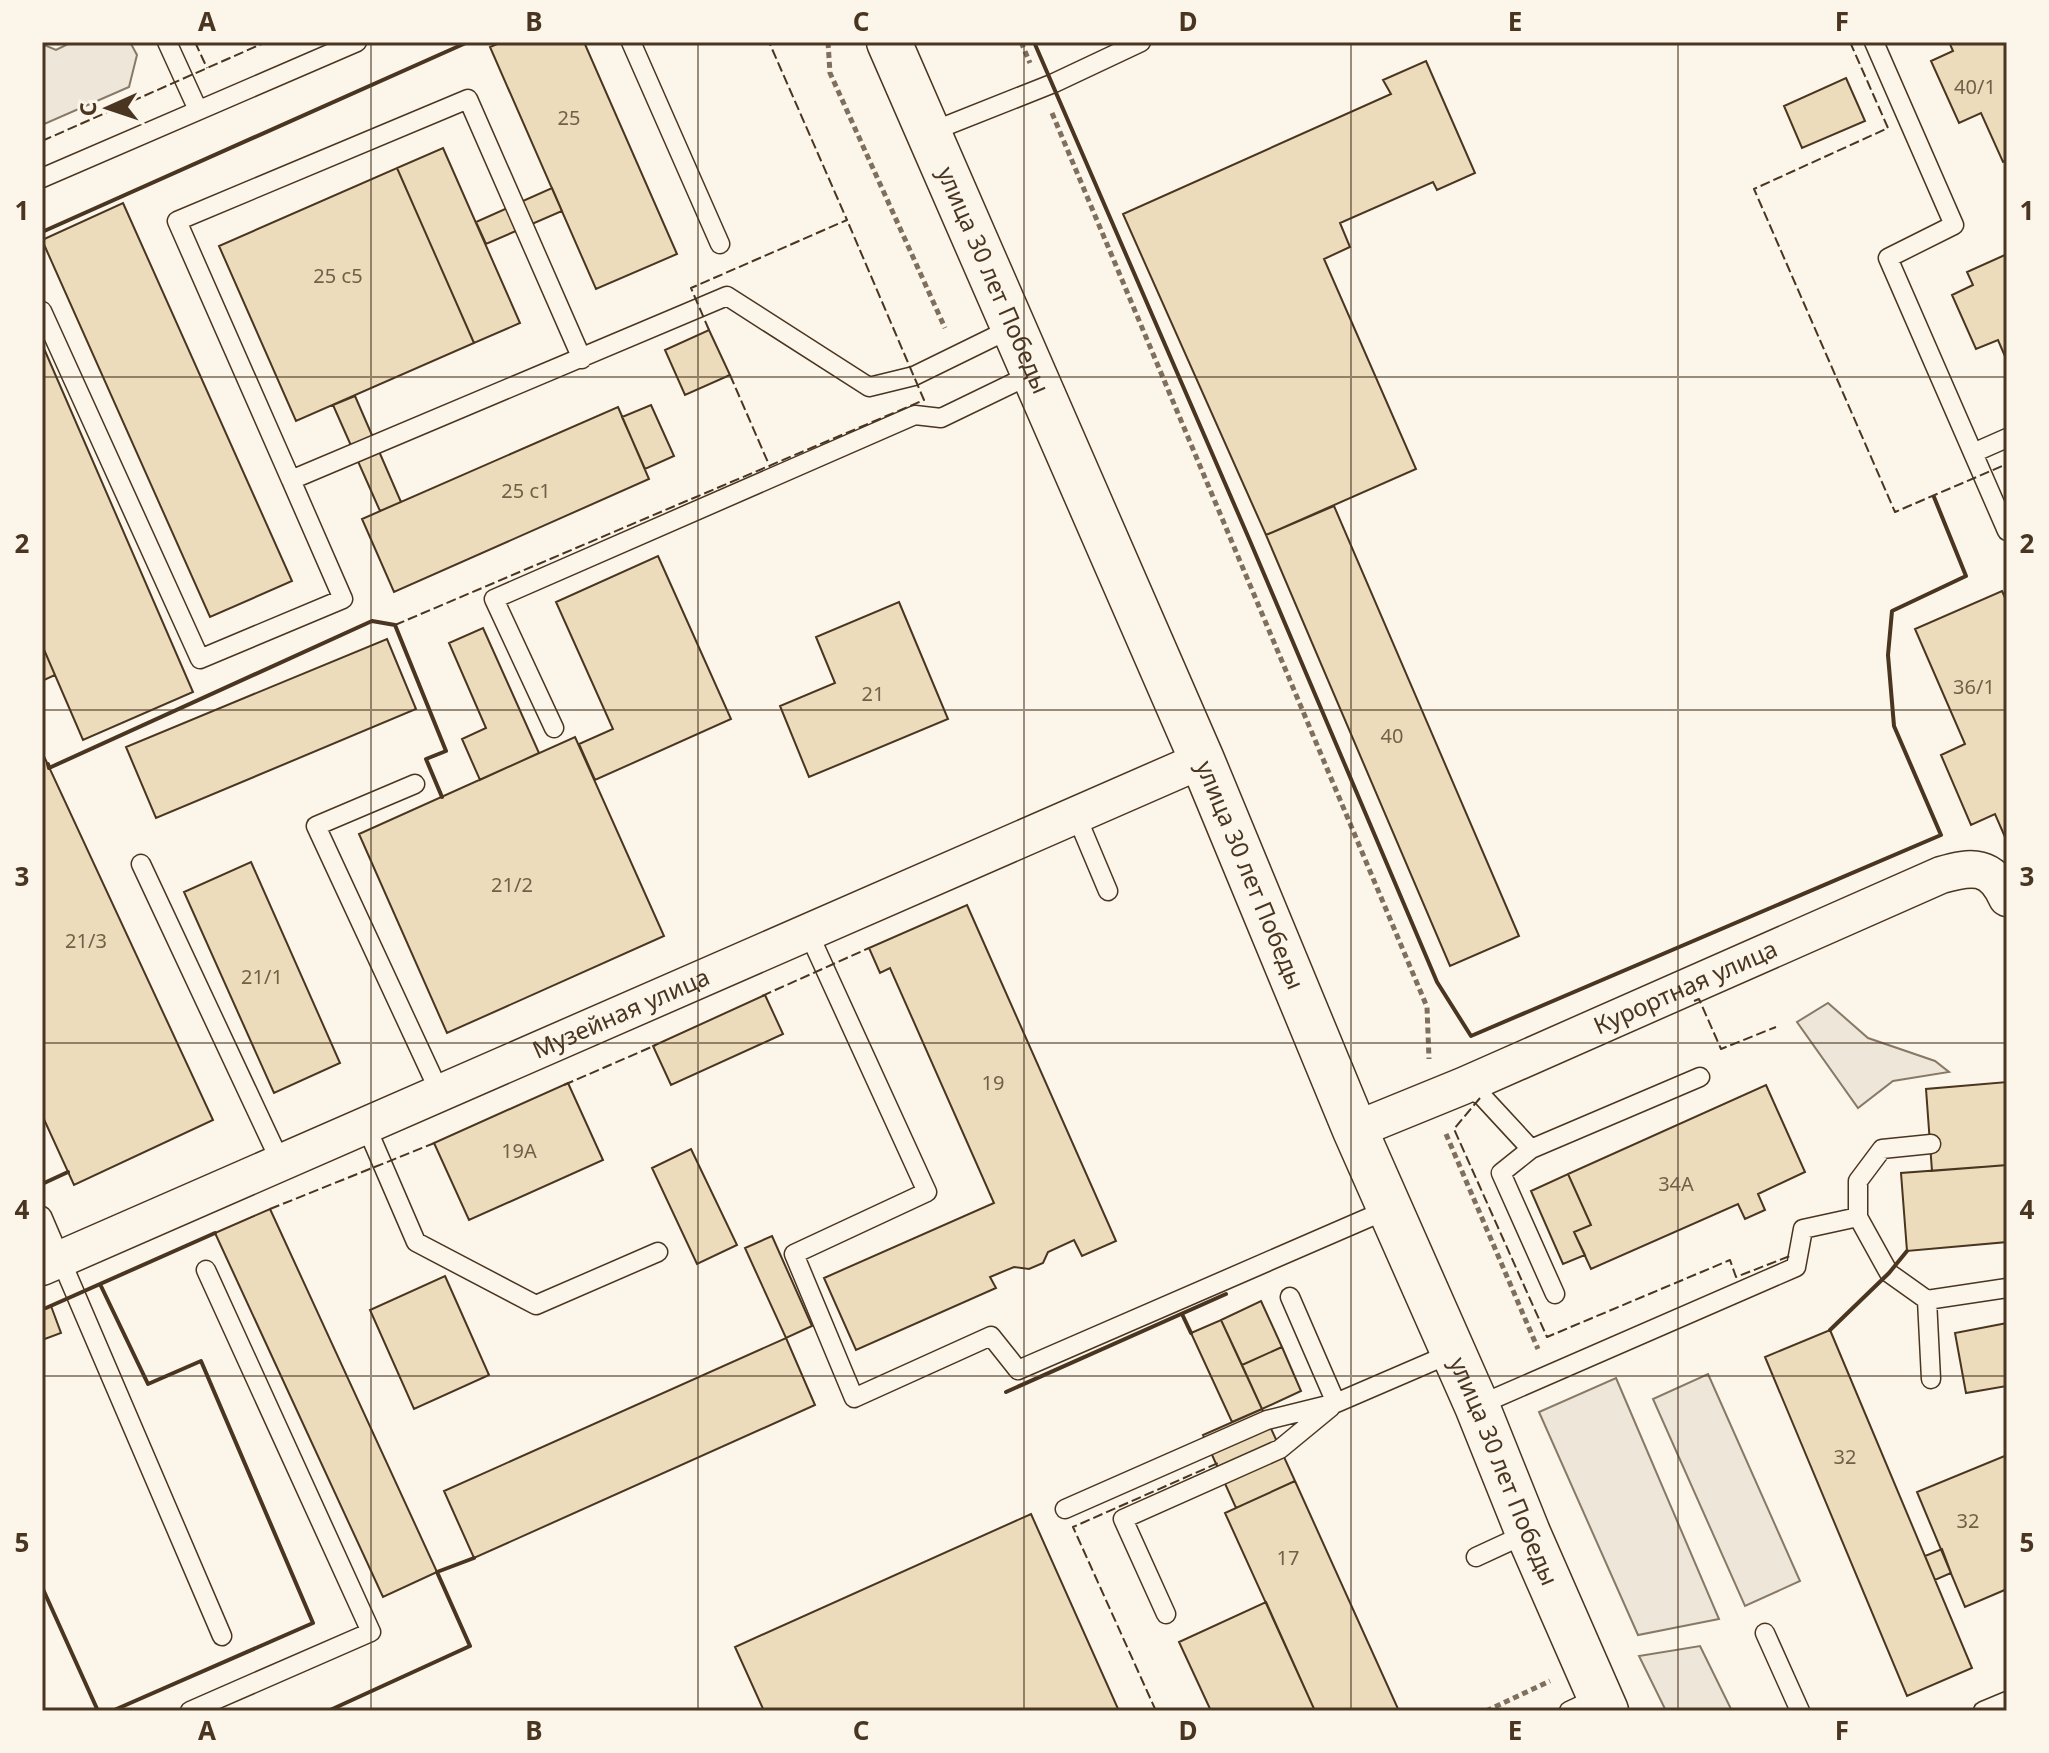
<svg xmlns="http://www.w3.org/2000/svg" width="2049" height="1753" font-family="'Noto Sans',sans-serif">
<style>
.green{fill:#ede6d9;stroke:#887966;stroke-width:2}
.building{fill:#ecdcbc;stroke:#4a3520;stroke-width:2}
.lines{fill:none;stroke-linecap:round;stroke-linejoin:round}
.lane-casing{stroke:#4a3520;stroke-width:21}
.street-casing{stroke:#4a3520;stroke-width:39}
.secondary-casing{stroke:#4a3520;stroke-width:47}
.path{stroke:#7f6f5c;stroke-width:5;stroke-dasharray:6 4;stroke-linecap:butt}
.lane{stroke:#fbf6e9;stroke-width:18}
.street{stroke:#fbf6e9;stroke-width:36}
.secondary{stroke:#fbf6e9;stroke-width:44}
.fence{stroke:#4a3520;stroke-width:2;stroke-dasharray:10 4;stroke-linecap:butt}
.wall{stroke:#4a3520;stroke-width:4}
.grid{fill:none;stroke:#4a3520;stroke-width:2;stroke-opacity:0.55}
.labels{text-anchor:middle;stroke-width:6;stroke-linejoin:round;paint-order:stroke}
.number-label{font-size:20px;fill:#725f47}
.street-label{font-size:24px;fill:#4a3520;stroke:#fbf6e9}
.neatline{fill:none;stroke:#4a3520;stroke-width:3}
.grid-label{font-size:26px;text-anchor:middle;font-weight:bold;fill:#4a3520}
</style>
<rect width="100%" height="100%" fill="#fbf6e9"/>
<path class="green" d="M 72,42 L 130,42 L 137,55 L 129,87 L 42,125 L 42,44 L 56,50 Z
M 1828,1003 L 1868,1038 L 1935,1061 L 1949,1072 L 1893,1081 L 1858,1108 L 1797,1022 Z
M 1708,1374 L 1800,1581 L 1745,1606 L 1653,1399 Z
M 1616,1378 L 1719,1619 L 1638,1635 L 1539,1412 Z
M 1700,1646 L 1732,1711 L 1666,1711 L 1639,1656 Z"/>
<path class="building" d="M 502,42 L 584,42 L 677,254 L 596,289 L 490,47 Z
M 1949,42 L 2007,42 L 2007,160 L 2003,162 L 1981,113 L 1959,123 L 1931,61 L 1953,51 Z
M 1426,61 L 1475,173 L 1437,190 L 1433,182 L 1340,223 L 1350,247 L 1324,259 L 1416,469 L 1266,535 L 1123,214 L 1391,94 L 1383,80 Z
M 1846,78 L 1865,121 L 1802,148 L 1784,106 Z
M 443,148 L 520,323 L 474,343 L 397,168 Z
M 397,168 L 474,343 L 296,421 L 219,246 Z
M 552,188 L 562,211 L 486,244 L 476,222 Z
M 123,203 L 292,581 L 210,617 L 42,240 Z
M 2007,254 L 2007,361 L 1998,340 L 1976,349 L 1952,295 L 1973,285 L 1967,272 Z
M 709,330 L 730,375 L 685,395 L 665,350 Z
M 42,344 L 193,692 L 83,740 L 42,645 Z
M 355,396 L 401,502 L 380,511 L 333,405 Z
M 651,405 L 674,456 L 645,469 L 622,417 Z
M 618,407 L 649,479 L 394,592 L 362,519 Z
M 1334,506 L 1519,936 L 1450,966 L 1266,535 Z
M 658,556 L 731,719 L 595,780 L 579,744 L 613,729 L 556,602 Z
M 2002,591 L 2007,602 L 2005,837 L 1995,814 L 1971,825 L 1941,755 L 1965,744 L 1915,629 Z
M 899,602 L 948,719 L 809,777 L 780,706 L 835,683 L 816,637 Z
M 483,628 L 539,753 L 480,780 L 462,739 L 486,728 L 449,643 Z
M 387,639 L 416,709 L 156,818 L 126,747 Z
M 42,645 L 55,675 L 42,681 Z
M 575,737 L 664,936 L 447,1033 L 359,834 Z
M 42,752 L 213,1120 L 74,1185 L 42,1115 Z
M 251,862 L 340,1063 L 274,1093 L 184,892 Z
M 967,905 L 1116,1241 L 1082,1256 L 1074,1240 L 1048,1252 L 1043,1263 L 1029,1269 L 1014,1267 L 990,1277 L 996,1288 L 856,1350 L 824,1278 L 994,1203 L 890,968 L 880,973 L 869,948 Z
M 765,995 L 783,1034 L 671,1085 L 653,1046 Z
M 2007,1082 L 2007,1165 L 1932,1171 L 1926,1089 Z
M 568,1083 L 603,1160 L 469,1220 L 434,1143 Z
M 1766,1085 L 1805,1172 L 1758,1194 L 1765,1210 L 1745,1219 L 1738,1204 L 1591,1269 L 1574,1232 L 1591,1225 L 1568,1174 Z
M 691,1149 L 737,1245 L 697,1264 L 652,1168 Z
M 2007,1165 L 2007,1242 L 1907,1251 L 1901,1173 Z
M 1568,1174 L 1591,1225 L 1574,1232 L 1585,1255 L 1563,1264 L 1531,1191 Z
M 270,1209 L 437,1572 L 383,1597 L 215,1233 Z
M 772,1236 L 812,1326 L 786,1338 L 745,1248 Z
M 445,1276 L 489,1375 L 414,1409 L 370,1310 Z
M 1261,1301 L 1282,1347 L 1242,1365 L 1221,1320 Z
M 51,1306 L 61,1333 L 42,1340 L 42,1310 Z
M 1221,1320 L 1262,1409 L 1232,1422 L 1191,1333 Z
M 2007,1323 L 2007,1386 L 1966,1393 L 1955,1333 Z
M 1830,1330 L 1972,1668 L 1907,1696 L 1765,1357 Z
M 786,1338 L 815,1405 L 474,1558 L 444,1491 Z
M 1282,1347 L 1301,1391 L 1262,1409 L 1242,1365 Z
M 1262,1409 L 1295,1481 L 1236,1508 L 1203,1435 Z
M 2007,1455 L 2007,1589 L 1965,1607 L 1917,1492 Z
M 1295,1481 L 1399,1711 L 1315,1711 L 1225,1513 Z
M 1031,1514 L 1119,1711 L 764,1711 L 735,1647 Z
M 1942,1549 L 1951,1573 L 1935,1580 L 1925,1556 Z
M 1266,1602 L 1315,1711 L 1211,1711 L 1179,1642 Z"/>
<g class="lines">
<defs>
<path id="lane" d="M 167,42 L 198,110
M 631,42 L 720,244
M 1874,42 L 1954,225 L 1888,258 L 2007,531
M 928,133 L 1054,83 L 1141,42
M 42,178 L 357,42
M 42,311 L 200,659 L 343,599 L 291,480 L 727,296 L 869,387 L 914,376 L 1012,328
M 1973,453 L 2007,438
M 291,480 L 177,221 L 468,99 L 582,359
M 554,728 L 494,599 L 915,415 L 941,418 L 1032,374
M 415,784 L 316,826 L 440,1093
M 1076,815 L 1108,891
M 141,864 L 281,1163
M 809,934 L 927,1192 L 794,1254 L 854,1398 L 991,1336 L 1018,1370 L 1391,1208
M 1464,1086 L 1482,1096 L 1531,1149
M 366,1126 L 416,1242 L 536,1305 L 658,1252
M 42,1216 L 222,1636
M 1555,1294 L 1501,1173 L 1531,1149 L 1700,1077
M 1290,1297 L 1336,1403
M 1927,1300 L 1889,1273 L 1858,1217 L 1858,1181 L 1882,1149 L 1931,1144
M 1931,1379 L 1927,1300 L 2007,1288
M 1477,1406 L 1796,1267 L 1803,1229 L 1858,1217
M 1065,1509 L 1267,1420 L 1336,1403 L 1452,1353
M 1476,1557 L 1528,1533
M 1166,1614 L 1123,1519 L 1280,1449 L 1331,1407
M 1765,1633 L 1800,1711
M 190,1711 L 371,1632 L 206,1270
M 1569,1711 L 1599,1697
M 1983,1711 L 2007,1701"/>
<g id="street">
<path id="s1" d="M 1355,1130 L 1463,1086 L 1941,875 C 1972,866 1992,864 2007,898"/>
<path id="s2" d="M 42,1267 L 1202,760"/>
</g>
<g id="secondary">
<path id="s3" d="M 889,42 L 1202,760 L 1355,1130 L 1477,1406 L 1528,1533 L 1606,1711"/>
</g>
</defs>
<use href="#lane" class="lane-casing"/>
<use href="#street" class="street-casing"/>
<use href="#secondary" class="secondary-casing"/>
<path class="path" d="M 828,42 L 830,73 L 945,328
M 1021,42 L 1030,63
M 1052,113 L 1427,1007 L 1429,1059
M 1446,1134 L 1538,1349
M 1486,1711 L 1550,1681"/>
<use href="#lane" class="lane"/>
<use href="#street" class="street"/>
<use href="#secondary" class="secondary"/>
<path class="fence" d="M 195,42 L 207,68
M 1850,42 L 1888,128 L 1754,189 L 1895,512 L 2007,464
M 42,141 L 266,42
M 709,330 L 691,288 L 847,220 L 769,42
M 730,375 L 770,467
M 395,625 L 924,400 L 847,220
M 762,996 L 869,948
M 1694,1001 L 1699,999 L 1721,1049 L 1776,1027
M 564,1085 L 656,1045
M 1480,1098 L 1454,1129 L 1547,1337 L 1730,1260 L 1736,1277 L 1790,1256
M 270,1209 L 437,1142
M 1156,1711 L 1073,1527 L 1218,1463"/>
<path class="wall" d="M 1034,42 L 1250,541 L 1437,982 L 1471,1036 L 1941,835 L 1894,726 L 1888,655 L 1892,611 L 1966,576 L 1934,497
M 42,232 L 468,42
M 48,764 L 49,768 L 372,621 L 395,625 L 446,751 L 426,759 L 442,797
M 42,1184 L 68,1172
M 100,1284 L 148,1384 L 201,1361 L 313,1623 L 112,1711
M 46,1308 L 215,1233
M 1182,1314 L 1191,1333
M 1830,1330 L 1889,1273 L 1907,1251
M 1006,1392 L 1226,1294
M 42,1587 L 98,1711
M 328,1711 L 470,1646 L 437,1572 L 474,1558"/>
</g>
<path class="grid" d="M 371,42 L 371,1711M 698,42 L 698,1711M 1024,42 L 1024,1711M 1351,42 L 1351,1711M 1678,42 L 1678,1711M 42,377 L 2007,377M 42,710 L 2007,710M 42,1043 L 2007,1043M 42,1376 L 2007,1376"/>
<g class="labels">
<g class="number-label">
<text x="1975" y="94">40/1</text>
<text x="569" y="125">25</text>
<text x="338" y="283">25 с5</text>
<text x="526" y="498">25 с1</text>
<text x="1974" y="694">36/1</text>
<text x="873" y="701">21</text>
<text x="1392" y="743">40</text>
<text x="512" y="892">21/2</text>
<text x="86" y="948">21/3</text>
<text x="262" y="984">21/1</text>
<text x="993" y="1090">19</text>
<text x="519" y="1158">19А</text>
<text x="1676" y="1191">34А</text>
<text x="1845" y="1464">32</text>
<text x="1968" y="1528">32</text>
<text x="1288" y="1565">17</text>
</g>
<g class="street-label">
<text dy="8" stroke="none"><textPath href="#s3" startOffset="260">улица 30 лет Победы</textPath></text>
<text dy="8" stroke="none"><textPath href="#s3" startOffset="908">улица 30 лет Победы</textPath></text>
<text dy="8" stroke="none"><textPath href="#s1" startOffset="360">Курортная улица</textPath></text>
<text dy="8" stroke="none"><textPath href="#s2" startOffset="632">Музейная улица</textPath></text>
<text dy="8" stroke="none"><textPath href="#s3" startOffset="1556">улица 30 лет Победы</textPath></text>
</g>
</g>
<rect width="2049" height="1753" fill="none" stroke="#fbf6e9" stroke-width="88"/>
<g transform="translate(108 108) rotate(267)" stroke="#fbf6e9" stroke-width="6" paint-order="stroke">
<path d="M0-6L14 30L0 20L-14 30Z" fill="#4a3520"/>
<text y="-12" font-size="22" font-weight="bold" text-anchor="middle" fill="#4a3520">С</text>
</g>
<rect x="44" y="44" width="1961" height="1665" class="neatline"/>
<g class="grid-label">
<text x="207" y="31">A</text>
<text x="534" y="31">B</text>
<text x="861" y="31">C</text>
<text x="1188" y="31">D</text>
<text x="1515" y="31">E</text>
<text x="1842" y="31">F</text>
<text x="22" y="220">1</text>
<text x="2027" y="220">1</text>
<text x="22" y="553">2</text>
<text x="2027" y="553">2</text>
<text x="22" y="886">3</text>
<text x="2027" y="886">3</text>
<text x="22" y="1219">4</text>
<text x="2027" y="1219">4</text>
<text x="22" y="1552">5</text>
<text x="2027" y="1552">5</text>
<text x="207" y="1740">A</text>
<text x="534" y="1740">B</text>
<text x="861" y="1740">C</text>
<text x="1188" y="1740">D</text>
<text x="1515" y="1740">E</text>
<text x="1842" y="1740">F</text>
</g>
</svg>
